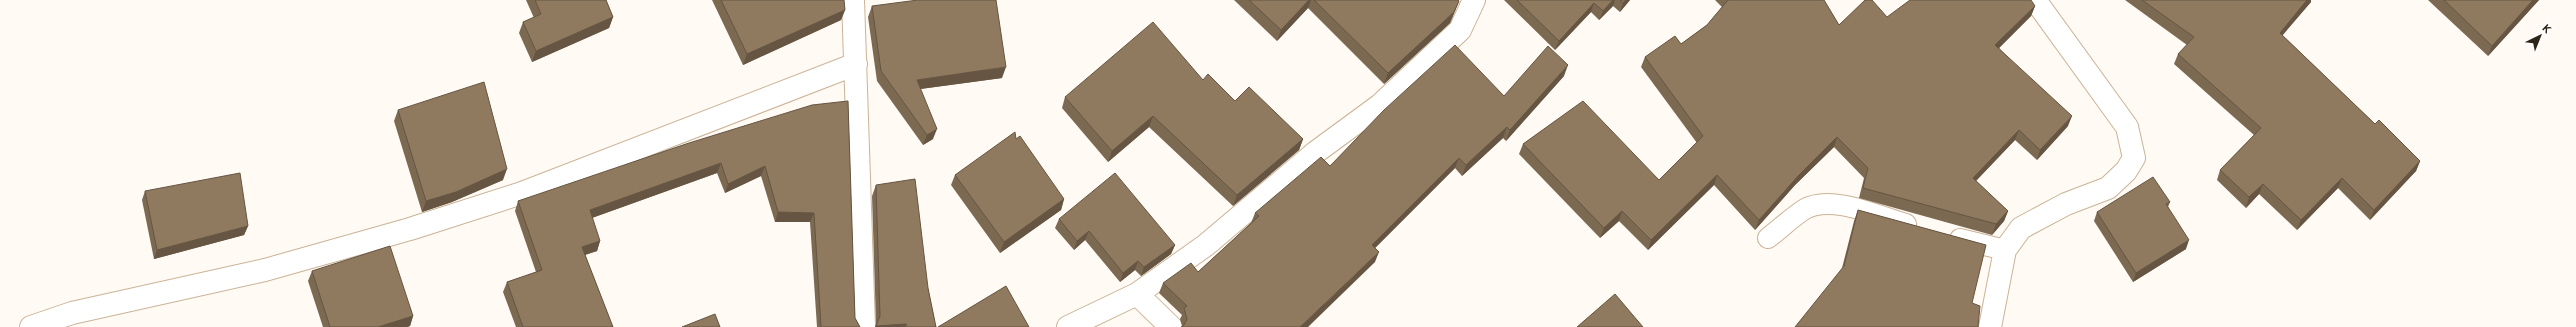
<svg xmlns="http://www.w3.org/2000/svg" width="2576" height="327" font-family="Figtree,sans-serif">
<style>
.lines{fill:none;stroke-linecap:round;stroke-linejoin:round}
.lane-casing{stroke:#cab396;stroke-width:22}
.street-casing{stroke:#cab396;stroke-width:24}
.secondary-casing{stroke:#cab396;stroke-width:24}
.lane{stroke:#fff;stroke-width:20}
.street{stroke:#fff;stroke-width:22}
.secondary{stroke:#fff;stroke-width:22}
.wall{fill:#7c6952}
.shaded-wall{fill:#655542}
.building{fill:#907a5f;stroke:#655542}
</style>
<rect width="100%" height="100%" fill="#fffaf4"/>
<g class="lines">
<defs>
<path id="lane" d="M 1768,238 C 1780,229 1792,217 1805,209 C 1831,194 1878,216 1906,224
M 1960,239 L 2005,250"/>
<path id="street" d="M 1137,294 L 1171,327
M 31,327 L 72,313 L 265,270 L 410,229 L 522,193 L 856,64
M 1068,327 L 1137,294 L 1206,245 L 1316,152 L 1380,105 L 1460,30 L 1474,0
M 1990,327 L 2005,250 L 2021,228 L 2066,204 L 2108,188 L 2126,171 L 2134,158 L 2127,127 L 2035,0"/>
<path id="secondary" d="M 853,0 L 864,327"/>
</defs>
<use href="#lane" class="lane-casing"/>
<use href="#street" class="street-casing"/>
<use href="#secondary" class="secondary-casing"/>
<use href="#lane" class="lane"/>
<use href="#street" class="street"/>
<use href="#secondary" class="secondary"/>
</g>
<path class="wall" d="M 526,0 L 606,0 L 613,17 L 609,28 L 532,62 L 519,33 L 523,22 L 534,18 Z
M 712,0 L 844,0 L 845,10 L 841,20 L 743,65 Z
M 1234,0 L 1458,0 L 1455,11 L 1450,23 L 1384,84 L 1308,8 L 1277,41 Z
M 1504,0 L 1630,0 L 1620,12 L 1613,6 L 1599,20 L 1591,12 L 1555,50 Z
M 1715,0 L 1824,0 L 1839,25 L 1887,17 L 2035,6 L 2031,16 L 1999,48 L 2068,126 L 2037,160 L 2015,140 L 1976,181 L 2008,211 L 2004,221 L 1992,235 L 1859,198 L 1864,178 L 1834,147 L 1795,185 L 1755,230 L 1714,185 L 1648,250 L 1619,221 L 1600,238 L 1519,154 L 1523,144 L 1659,180 L 1697,143 L 1641,67 L 1645,57 L 1681,44 L 1707,25 L 1722,7 Z
M 2125,0 L 2311,0 L 2311,2 L 2282,35 L 2375,124 L 2420,161 L 2416,171 L 2370,220 L 2338,188 L 2297,230 L 2259,194 L 2246,208 L 2217,180 L 2220,170 L 2254,135 L 2174,64 L 2178,54 L 2187,45 Z
M 2428,0 L 2539,0 L 2488,56 Z
M 872,6 L 1002,78 L 920,89 L 933,139 L 923,145 L 877,81 L 868,17 Z
M 1564,76 L 1506,141 L 1503,138 L 1462,176 L 1455,168 L 1375,248 L 1375,262 L 1182,326 L 1180,319 L 1182,315 L 1159,293 L 1163,283 L 1198,272 L 1251,223 L 1255,213 L 1330,166 L 1504,96 Z
M 1203,80 L 1235,101 L 1303,139 L 1299,150 L 1233,206 L 1149,127 L 1108,162 L 1062,108 L 1065,97 Z
M 848,101 L 855,318 L 860,327 L 817,327 L 810,222 L 775,222 L 761,176 L 725,193 L 717,173 L 592,218 L 600,241 L 597,251 L 585,255 L 613,327 L 516,327 L 503,292 L 507,282 L 536,272 L 515,211 L 518,201 Z
M 398,110 L 503,180 L 452,202 L 422,212 L 394,121 Z
M 1016,139 L 1064,199 L 1061,210 L 1000,253 L 951,185 L 955,175 Z
M 876,185 L 928,288 L 936,327 L 875,327 L 876,324 L 872,196 Z
M 145,191 L 248,226 L 244,235 L 154,259 L 142,200 Z
M 2170,202 L 2168,207 L 2186,249 L 2133,282 L 2094,221 L 2097,212 Z
M 1858,210 L 1986,245 L 1842,268 L 1854,221 Z
M 1059,219 L 1175,245 L 1171,254 L 1141,276 L 1135,270 L 1120,282 L 1085,240 L 1074,250 L 1055,228 Z
M 312,271 L 413,316 L 410,326 L 407,327 L 323,327 L 308,281 Z"/>
<path class="shaded-wall" d="M 1309,0 L 1311,0 L 1308,8 L 1277,41 L 1281,30 Z
M 1613,0 L 1615,0 L 1613,6 L 1599,20 L 1603,11 Z
M 1626,0 L 1630,0 L 1620,12 L 1623,3 Z
M 2307,0 L 2311,0 L 2311,2 L 2276,43 L 2280,33 Z
M 2533,0 L 2539,0 L 2488,56 L 2492,46 Z
M 1459,1 L 1455,11 L 1450,23 L 1384,84 L 1388,73 Z
M 1594,3 L 1591,12 L 1555,50 L 1559,41 Z
M 2035,6 L 2031,16 L 1992,55 L 1995,45 Z
M 845,10 L 841,20 L 743,65 L 747,54 Z
M 613,17 L 609,28 L 532,62 L 536,51 Z
M 1568,65 L 1564,76 L 1506,141 L 1510,130 Z
M 1006,67 L 1002,78 L 913,90 L 917,80 Z
M 1153,116 L 1149,127 L 1108,162 L 1112,151 Z
M 2072,116 L 2068,126 L 2037,160 L 2040,150 Z
M 1507,127 L 1503,138 L 1462,176 L 1466,165 Z
M 937,129 L 933,139 L 923,145 L 927,135 Z
M 2019,130 L 2015,140 L 1969,188 L 1973,178 Z
M 1837,137 L 1834,147 L 1795,185 L 1755,230 L 1759,220 L 1799,175 Z
M 1303,139 L 1299,150 L 1233,206 L 1237,195 Z
M 1459,158 L 1455,168 L 1368,255 L 1372,245 Z
M 2420,161 L 2416,171 L 2370,220 L 2374,210 Z
M 721,163 L 717,173 L 586,220 L 590,210 Z
M 765,166 L 761,176 L 725,193 L 728,184 Z
M 507,169 L 503,180 L 452,202 L 422,212 L 426,201 Z
M 1717,175 L 1714,185 L 1648,250 L 1651,240 Z
M 2342,178 L 2338,188 L 2297,230 L 2301,220 Z
M 2263,184 L 2259,194 L 2246,208 L 2249,197 Z
M 1064,199 L 1061,210 L 1000,253 L 1004,242 Z
M 1622,211 L 1619,221 L 1600,238 L 1604,228 Z
M 2008,211 L 2004,221 L 1992,235 L 1996,224 Z
M 778,212 L 814,213 L 810,222 L 775,222 Z
M 248,226 L 244,235 L 154,259 L 157,250 Z
M 1089,231 L 1085,240 L 1074,250 L 1077,241 Z
M 2189,240 L 2186,249 L 2133,282 L 2136,273 Z
M 600,241 L 597,251 L 578,257 L 582,247 Z
M 1175,245 L 1171,254 L 1141,276 L 1144,267 Z
M 1379,252 L 1375,262 L 1308,327 L 1300,327 Z
M 1138,261 L 1135,270 L 1120,282 L 1123,273 Z
M 413,316 L 410,326 L 407,327 L 378,327 Z
M 906,324 L 905,327 L 875,327 L 876,326 Z"/>
<path class="building" d="M 535,0 L 606,0 L 613,17 L 536,51 L 523,22 L 541,14 Z
M 721,0 L 844,0 L 845,10 L 747,54 Z
M 918,0 L 996,0 L 1006,67 L 917,80 L 937,129 L 927,135 L 881,71 L 872,6 Z
M 1249,0 L 1309,0 L 1281,30 Z
M 1314,0 L 1458,0 L 1459,1 L 1454,12 L 1388,73 Z
M 1517,0 L 1613,0 L 1603,11 L 1594,3 L 1559,41 Z
M 1620,0 L 1626,0 L 1623,3 Z
M 1728,0 L 1824,0 L 1839,25 L 1865,0 L 1872,0 L 1887,17 L 1910,0 L 2031,0 L 2035,6 L 1995,45 L 2072,116 L 2040,150 L 2019,130 L 1973,178 L 2008,211 L 1996,224 L 1863,188 L 1868,168 L 1837,137 L 1799,175 L 1759,220 L 1717,175 L 1651,240 L 1622,211 L 1604,228 L 1523,144 L 1583,101 L 1659,180 L 1703,136 L 1645,57 L 1675,36 L 1681,44 L 1707,25 Z
M 2142,0 L 2307,0 L 2280,33 L 2375,124 L 2379,120 L 2420,161 L 2374,210 L 2342,178 L 2301,220 L 2263,184 L 2249,197 L 2220,170 L 2261,128 L 2178,54 L 2194,37 Z
M 2444,0 L 2533,0 L 2492,46 Z
M 1153,22 L 1203,80 L 1208,74 L 1235,101 L 1249,87 L 1303,139 L 1237,195 L 1153,116 L 1112,151 L 1065,97 Z
M 1455,45 L 1504,96 L 1548,46 L 1568,65 L 1510,130 L 1507,127 L 1466,165 L 1459,158 L 1372,245 L 1379,252 L 1300,327 L 1181,327 L 1184,325 L 1187,319 L 1184,308 L 1187,306 L 1163,283 L 1191,263 L 1198,272 L 1259,216 L 1255,213 L 1321,157 L 1330,166 L 1384,110 Z
M 484,82 L 507,169 L 456,192 L 426,201 L 398,110 Z
M 848,101 L 855,318 L 860,327 L 821,327 L 814,213 L 778,212 L 765,166 L 728,184 L 721,163 L 590,210 L 600,241 L 582,247 L 613,327 L 523,327 L 507,282 L 542,270 L 518,201 L 689,143 L 812,105 Z
M 1015,132 L 1016,139 L 1020,136 L 1064,199 L 1004,242 L 955,175 Z
M 240,173 L 248,226 L 157,250 L 145,191 Z
M 1115,173 L 1175,245 L 1144,267 L 1138,261 L 1123,273 L 1089,231 L 1077,241 L 1059,219 Z
M 2153,177 L 2170,202 L 2166,204 L 2189,240 L 2136,273 L 2097,212 Z
M 915,179 L 928,288 L 936,327 L 907,327 L 906,324 L 876,326 L 880,316 L 876,185 Z
M 1858,210 L 1986,245 L 1972,303 L 1980,306 L 1978,327 L 1795,327 L 1844,266 Z
M 390,246 L 413,316 L 378,327 L 330,327 L 312,271 Z
M 1006,286 L 1029,327 L 938,327 Z
M 1615,294 L 1643,327 L 1577,327 Z
M 715,314 L 720,327 L 682,327 Z"/>
<g transform="translate(2540 36) rotate(43)" stroke="#ffffff" stroke-width="3" paint-order="stroke">
<path d="M0-3L7 15L0 10L-7 15Z" fill="#2e2519"/>
<text y="-6" font-size="11" font-weight="bold" text-anchor="middle" fill="#2e2519">K</text>
</g>
</svg>
